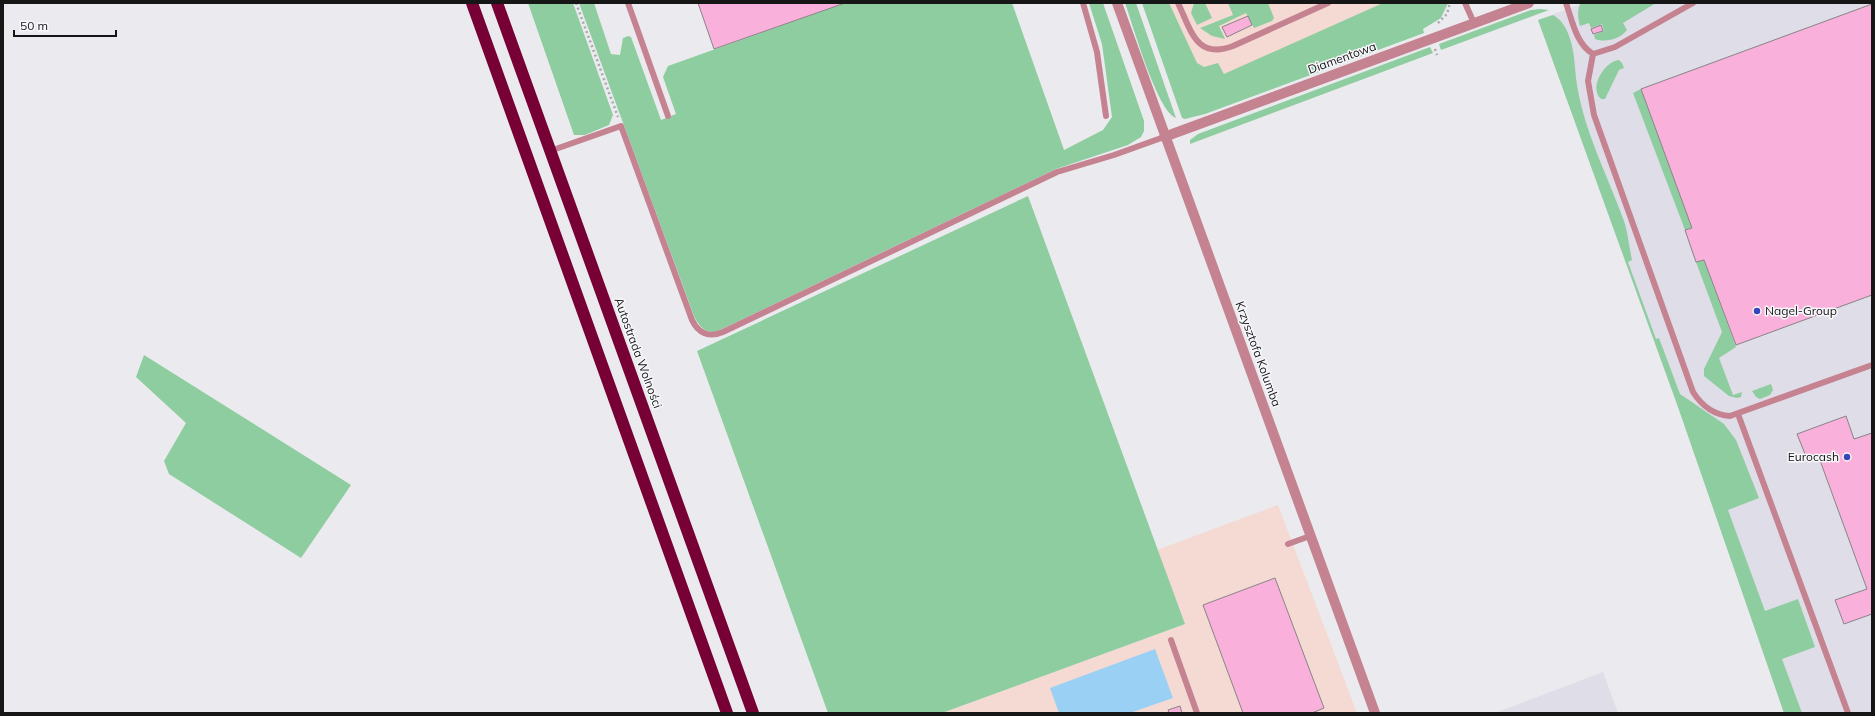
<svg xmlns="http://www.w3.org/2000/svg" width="1875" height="716" font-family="Mulish,sans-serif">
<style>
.commercial{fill:#f4dad3}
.built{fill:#dfdde7}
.green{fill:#8ecd9f}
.water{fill:#9bd0f5}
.building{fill:#f9b0da;stroke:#878486}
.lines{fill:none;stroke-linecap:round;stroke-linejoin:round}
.path{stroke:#a9a8ab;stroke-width:2.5;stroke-dasharray:2 3;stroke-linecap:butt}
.service{stroke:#c58391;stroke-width:6}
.minor{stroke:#c58391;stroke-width:10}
.motorway{stroke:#770034;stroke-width:12}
.poi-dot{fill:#3546b9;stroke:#f8f7fb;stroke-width:1.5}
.labels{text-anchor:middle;stroke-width:3;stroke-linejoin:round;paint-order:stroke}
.street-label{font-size:12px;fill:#161617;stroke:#f8f7fb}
.poi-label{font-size:12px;fill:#161617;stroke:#f8f7fb;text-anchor:start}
</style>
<rect width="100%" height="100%" fill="#ebeaee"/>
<path class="commercial" d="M 1142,3 L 1446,3 L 1196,99 L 1151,27 Z
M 1278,505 L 1357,713 L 942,713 L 1185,624 L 1157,550 Z"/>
<path class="built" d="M 1584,3 L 1872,3 L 1872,713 L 1784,713 L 1678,407 L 1538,20 Z
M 1603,672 L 1618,713 L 1495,713 Z"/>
<path class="green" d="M 528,3 L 573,3 L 613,115 L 609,125 L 585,135 L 574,135 Z
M 579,3 L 594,3 L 611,54 L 620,55 L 623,38 L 628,36 L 631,37 L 661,120 L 676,114 L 663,77 L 668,66 L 845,3 L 1012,3 L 1064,150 L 1103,130 L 1112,117 L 1102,44 L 1089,3 L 1103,3 L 1144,121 L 1144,131 L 1141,137 L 1128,145 L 1056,169 L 720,330 C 708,336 699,327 694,316 Z
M 1125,3 L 1136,3 L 1176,118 C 1157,111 1133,25 1125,3 Z
M 1142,3 L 1169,3 L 1197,63 L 1204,67 L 1218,63 L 1224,74 L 1383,3 L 1448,3 L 1441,18 L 1423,29 L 1424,33 L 1205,114 L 1185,119 L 1182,118 Z
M 1194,3 L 1205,3 L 1212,18 L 1197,25 L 1191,13 Z
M 1228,3 L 1268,3 L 1274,18 L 1272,21 L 1254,28 L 1246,13 L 1219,26 L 1225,39 L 1212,36 L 1200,28 L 1233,15 Z
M 1584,3 L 1656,3 L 1623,23 L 1627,30 C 1620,39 1606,43 1595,39 L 1594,35 L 1604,31 L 1602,24 L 1591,28 L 1589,23 L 1580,26 C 1578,18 1577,12 1580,4 Z
M 1540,9 L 1549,10 L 1441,50 L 1439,44 L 1531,10 Z
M 1553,15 C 1570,24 1574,51 1575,68 C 1579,122 1606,171 1624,221 C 1628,233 1629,247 1632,260 L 1628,262 L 1656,339 L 1659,338 L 1680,394 L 1724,424 L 1736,440 L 1759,498 L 1728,510 L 1765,611 L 1798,599 L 1815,647 L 1782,659 L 1802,713 L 1784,713 L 1678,407 L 1538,20 Z
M 1430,47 L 1433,53 L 1190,144 L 1190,140 L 1198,134 Z
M 1619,60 L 1622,63 L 1624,68 L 1619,70 L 1605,99 L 1601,99 C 1588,88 1605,61 1619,60 Z
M 1641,89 L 1692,228 L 1685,230 L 1633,93 Z
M 1028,196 L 1185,624 L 942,713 L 828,713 L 697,351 Z
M 1704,260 L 1736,347 L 1719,358 L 1733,395 L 1742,392 L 1741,397 L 1737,398 L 1729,396 L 1704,376 L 1704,369 L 1722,332 L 1696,262 Z
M 144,355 L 351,485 L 301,558 L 169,474 L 164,461 L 186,423 L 136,377 Z
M 1771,384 L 1773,390 L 1770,395 L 1760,399 L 1756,397 L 1752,391 Z"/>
<path class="water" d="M 1155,649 L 1173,698 L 1130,713 L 1059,713 L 1050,688 Z"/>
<path class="building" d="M 698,3 L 845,3 L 714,49 Z
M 1872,4 L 1872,295 L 1736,345 L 1704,260 L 1696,262 L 1685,230 L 1692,228 L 1641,89 Z
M 1248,16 L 1252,25 L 1227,37 L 1222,27 Z
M 1601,25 L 1603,31 L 1593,34 L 1591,29 Z
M 1846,416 L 1854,439 L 1872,433 L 1872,614 L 1844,624 L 1835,600 L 1867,589 L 1818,455 L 1807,459 L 1797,434 Z
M 1275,578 L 1324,708 L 1312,713 L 1243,713 L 1203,605 Z
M 1180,706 L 1182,713 L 1169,713 L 1168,710 Z"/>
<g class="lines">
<path class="path" d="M 576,3 L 618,117
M 1438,23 L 1447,14 L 1450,3
M 1435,49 L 1437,55"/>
<path class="service" d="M 628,3 L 668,116
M 1083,3 L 1097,52 L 1106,116
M 1178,3 C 1191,30 1196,60 1233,46 L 1328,3
M 1465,3 L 1474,23
M 1566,3 C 1572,20 1576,44 1593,54 L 1615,47 L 1693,3
M 1593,54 L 1588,81 L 1594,115 L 1693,392 C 1702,406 1714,415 1730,416 L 1872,365
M 550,151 L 621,126 L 692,320 C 698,333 709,338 723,332 L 1057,172 L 1114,155 L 1164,137
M 1738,414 L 1848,713
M 1288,544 L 1310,536
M 1171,640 L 1197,713"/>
<path class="minor" d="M 1117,3 L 1375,713
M 1164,137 L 1529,3"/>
<path class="motorway" d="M 472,3 L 727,713
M 497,3 L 753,713"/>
</g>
<g class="poi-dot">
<circle cx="1757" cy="311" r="4"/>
<circle cx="1847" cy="457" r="4"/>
</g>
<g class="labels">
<g class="street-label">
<text transform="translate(1342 58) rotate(-20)" y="4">Diamentowa</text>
<text transform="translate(638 353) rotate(70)" y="4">Autostrada Wolności</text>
<text transform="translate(1258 354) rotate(70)" y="4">Krzysztofa Kolumba</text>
</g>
<g class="poi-label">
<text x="1765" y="315">Nagel-Group</text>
<text x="1839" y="461" text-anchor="end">Eurocash</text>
</g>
</g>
<rect width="1875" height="716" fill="none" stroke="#161617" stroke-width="8"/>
<path d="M14 30v6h102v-6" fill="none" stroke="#161617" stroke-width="2"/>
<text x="20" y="30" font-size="12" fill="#161617" stroke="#f8f7fb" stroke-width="3" paint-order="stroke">50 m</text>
</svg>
